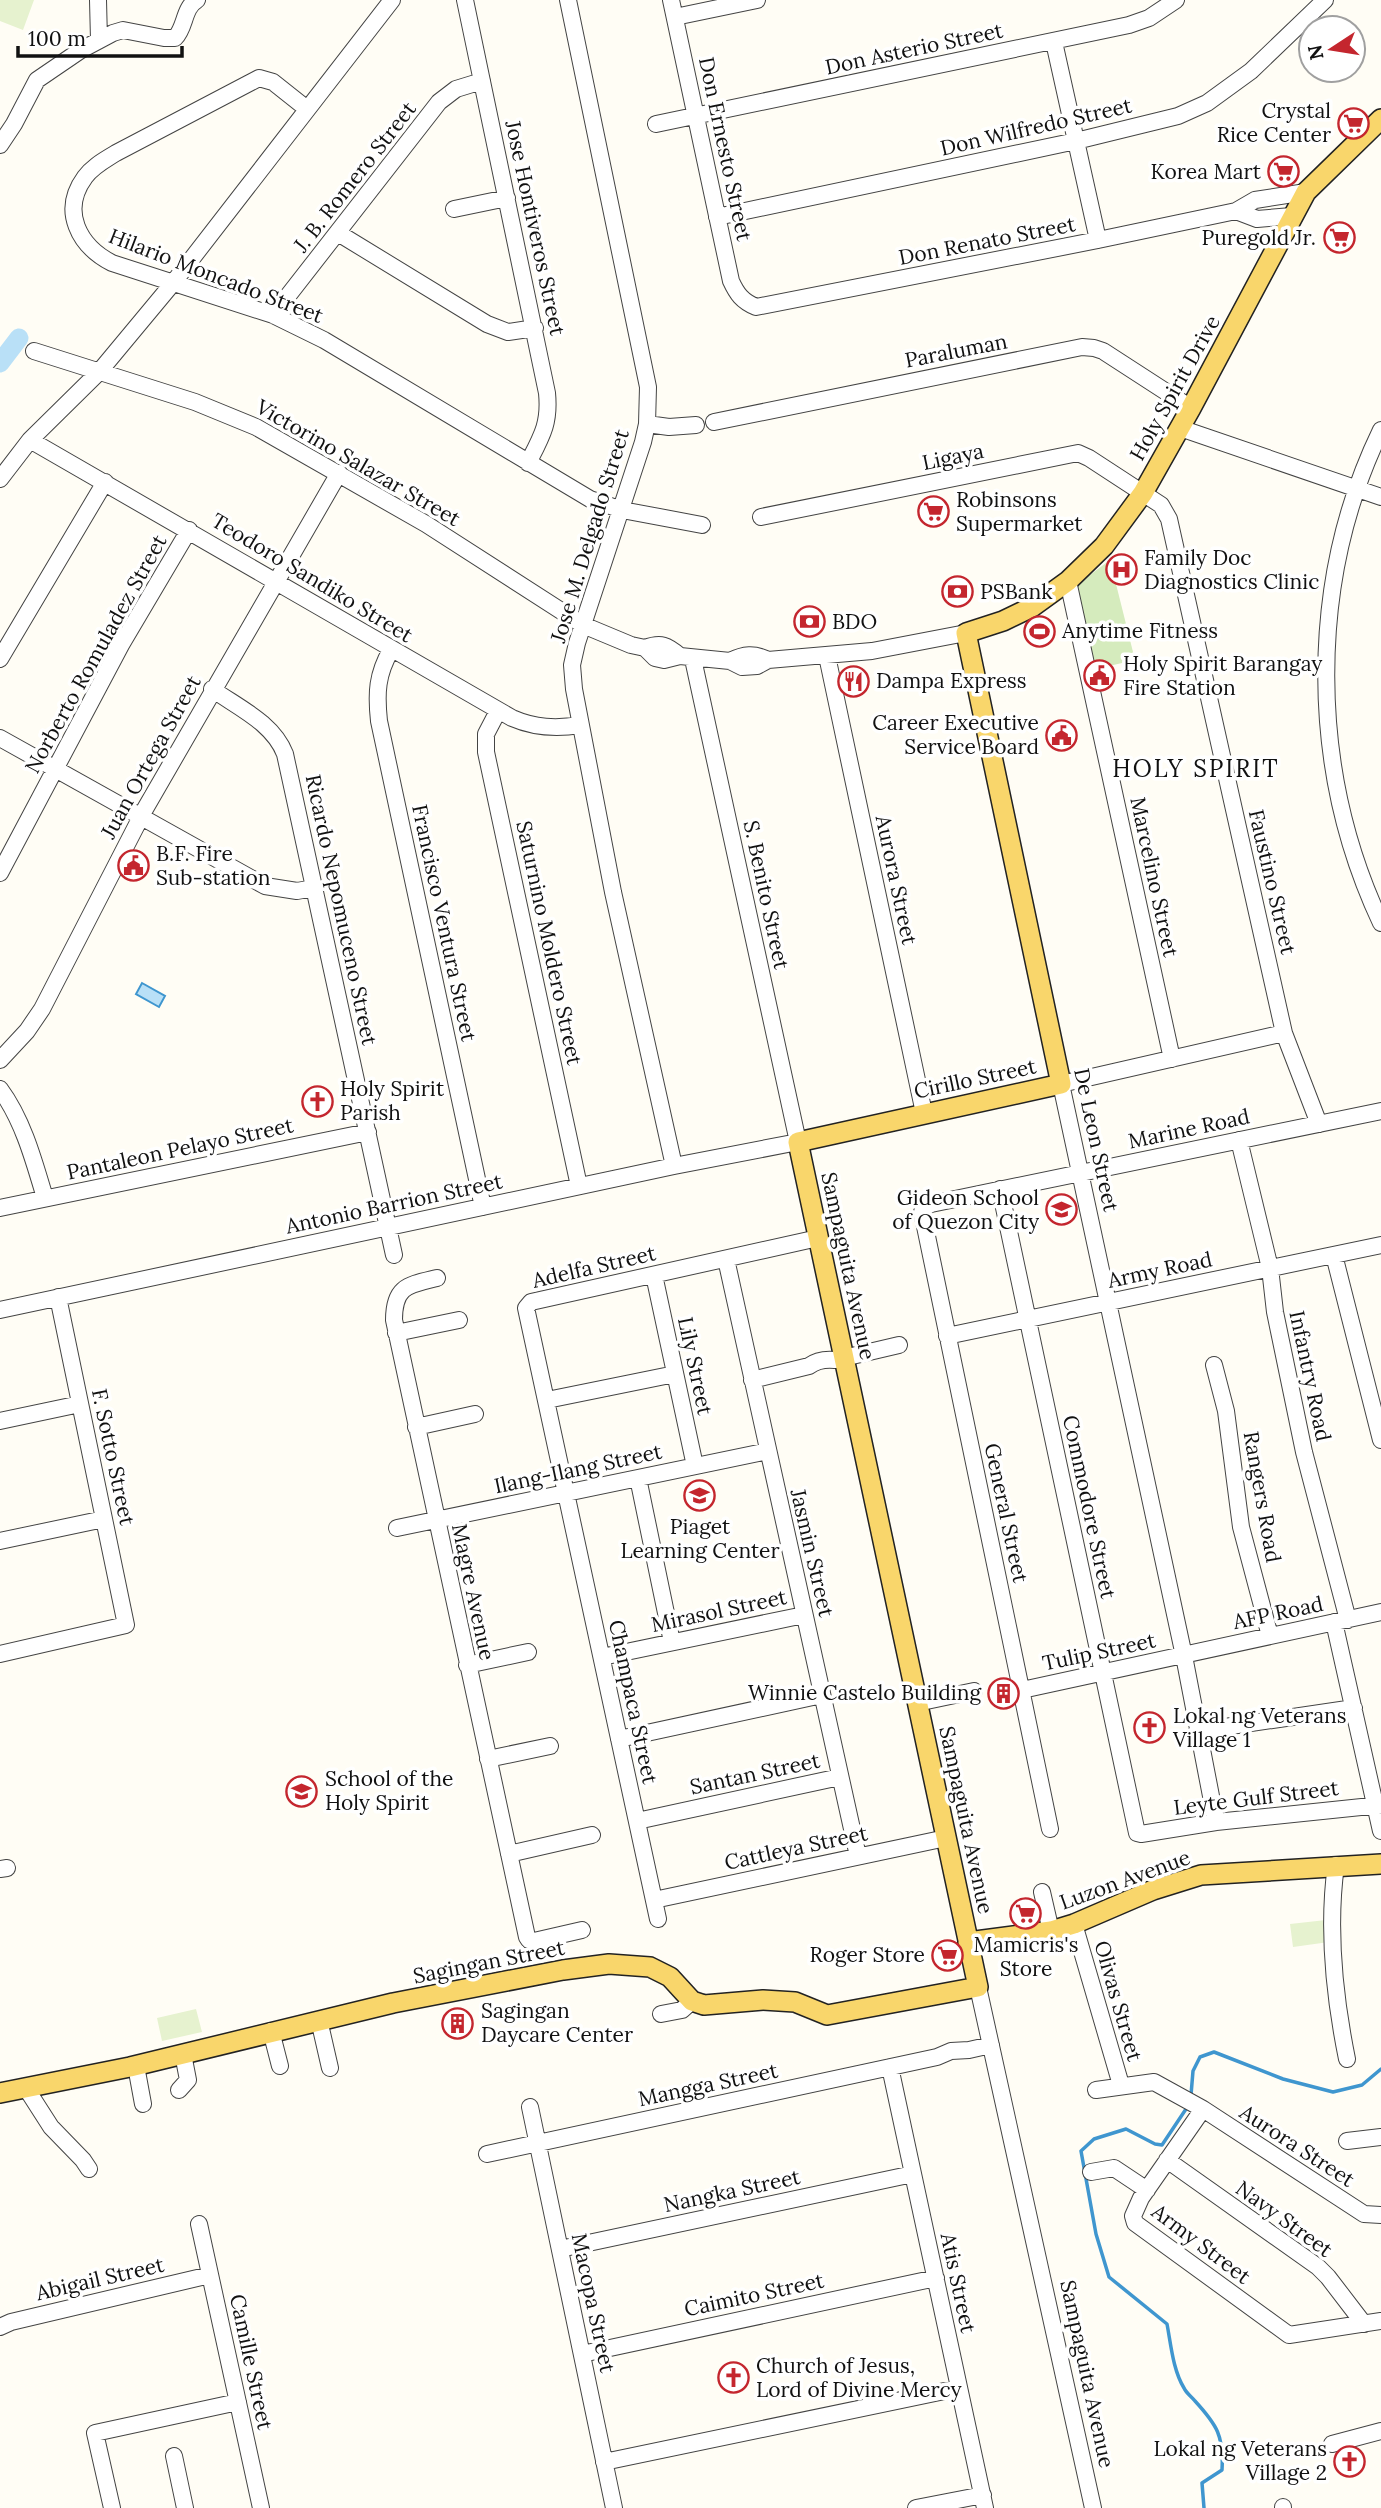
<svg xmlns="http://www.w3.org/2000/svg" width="1381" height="2508" font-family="Lora,serif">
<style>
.green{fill:#d5ebbd}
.pitch{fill:#e6f2cf}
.water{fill:#b9e0f7;stroke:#3f96cf;stroke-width:2}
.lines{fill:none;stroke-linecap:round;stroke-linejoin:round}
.stream{stroke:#3f96cf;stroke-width:3.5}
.river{stroke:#b9e0f7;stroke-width:19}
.minor-casing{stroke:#444;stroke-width:18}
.major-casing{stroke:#222;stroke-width:22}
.minor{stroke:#fff;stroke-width:16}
.major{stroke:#f9d66b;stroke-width:19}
.labels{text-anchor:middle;stroke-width:7;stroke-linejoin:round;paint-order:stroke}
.street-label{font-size:21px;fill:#111;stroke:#fff}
.poi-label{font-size:21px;fill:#111;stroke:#fff;text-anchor:start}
.quarter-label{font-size:24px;letter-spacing:2px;fill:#111;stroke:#fff}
</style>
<rect width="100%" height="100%" fill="#fffdf5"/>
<path class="green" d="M 1110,560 L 1135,660 L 1096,669 L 1075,586 Z"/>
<path class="pitch" d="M 0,0 L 34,0 L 23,30 L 0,21 Z
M 1326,1920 L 1329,1942 L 1293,1947 L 1290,1924 Z
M 196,2009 L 202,2032 L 162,2041 L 157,2018 Z"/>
<path class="water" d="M 142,983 L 165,996 L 159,1007 L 136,994 Z"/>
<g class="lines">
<path class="stream" d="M 1191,2095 L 1193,2071 L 1200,2057 L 1214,2052 L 1283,2079 L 1333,2092 L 1362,2085 L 1381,2069
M 1188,2106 L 1162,2145 L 1155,2144 L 1126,2129 L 1094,2139 L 1081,2151 L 1096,2234 L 1109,2277 L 1167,2324 C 1171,2345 1173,2370 1184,2388 C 1186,2393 1192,2397 1195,2401 C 1217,2425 1224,2436 1222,2470 L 1202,2483 L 1204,2508"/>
<path class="river" d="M 0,363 L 19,338"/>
<defs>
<path id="minor" d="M 98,0 L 99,40
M 465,0 L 547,393 C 550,423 542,436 528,463
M 568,0 L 648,387 L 647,424 L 643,442 L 577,643 L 572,665 L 574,689 L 613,892 L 674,1166
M 671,0 L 731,281 C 737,294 742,301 756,307 L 1098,240 L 1236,211 L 1255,200 L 1306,192
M 675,17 L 757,0
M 1054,42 L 1098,240
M 307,109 L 273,82 L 259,78 L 116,153 C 105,160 93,166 85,177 C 60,211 79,246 112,263 L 273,315 L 324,340 L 590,499 L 622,510 L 702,525
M 656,124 L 1129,25 L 1149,18 L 1176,0
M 0,145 L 14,124 L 37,80 L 81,50 L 113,33 L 123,30 L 164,38 L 175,38 C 186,27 183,8 197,0
M 454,209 L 507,198
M 1236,211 L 1257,219 L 1292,216
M 717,217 L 1076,141 L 1178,116 L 1207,103 L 1251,71 L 1325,0
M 338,233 L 487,324 L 508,332 L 535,328
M 273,315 L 439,102 L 456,89 L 482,81
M 34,351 L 195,402 L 256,427 L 426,524 L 583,625 L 631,645 L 645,648 L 655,658 L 664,660 L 680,656 L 730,661 L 742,667 L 757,666 L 768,660 L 872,651 L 966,633
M 714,422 L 1082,347 L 1094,348 L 1103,351 L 1191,408
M 647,424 L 669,427 L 696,425
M 1180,428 L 1381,497
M 1381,430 C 1307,583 1309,770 1381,923
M 30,440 L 512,718 C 535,728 556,729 580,725
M 0,479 L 30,440 L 99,372 L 173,283 L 392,0
M 761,517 L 1078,453 L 1089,458 L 1161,505 L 1169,519 L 1284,1033 L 1319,1124
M 1068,581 L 1172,1059
M 645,648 C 661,642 667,645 680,656
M 391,650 C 377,674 376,693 379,721 L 483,1207
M 827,656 L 924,1113
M 0,659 L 105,482
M 730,661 C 744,654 754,653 768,660
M 212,689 C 239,708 273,723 285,754 L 394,1255
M 498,711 L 486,734 L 486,752 L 579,1186
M 0,738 L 265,886 L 297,891 L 314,888
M 0,873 L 121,645 L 189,530
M 0,1060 L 27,1031 L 42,1009 L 145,809 L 339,473
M 0,1089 C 23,1120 34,1161 45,1198
M 1239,1140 L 1270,1268 L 1275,1312 L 1304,1452 L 1348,1620
M 1000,1189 L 1137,1833 L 1141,1834 L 1216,1822 L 1381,1805
M 0,1208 L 368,1132
M 1334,1255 L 1381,1440
M 726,1259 L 858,1856
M 654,1275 L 695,1466
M 437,1278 C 408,1285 394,1286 394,1320 L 527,1937 L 529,1940 L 534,1941 L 582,1930
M 0,1310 L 674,1166 L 798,1142 L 693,659
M 396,1333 L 459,1320
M 947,1336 L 1381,1245
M 1214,1365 L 1226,1411 L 1241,1527 L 1270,1636
M 752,1380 L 809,1366 C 817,1360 825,1359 835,1360 L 899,1345
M 547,1400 L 675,1374
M 0,1421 L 80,1404
M 416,1427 L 475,1414
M 638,1478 L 672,1642
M 397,1528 L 768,1451
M 0,1541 L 104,1519
M 1334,1622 L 1381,1831
M 0,1654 L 126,1625 L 58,1297
M 602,1657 L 804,1615
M 467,1665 L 528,1652
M 1022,1690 L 1381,1612
M 917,1703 L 974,1691
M 1197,1731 L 1354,1708
M 619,1739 L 822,1695
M 488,1759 L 550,1746
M 637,1821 L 840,1777
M 1216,1822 L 1184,1656 L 1061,1084 L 1284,1033
M 1050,1829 L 922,1212 L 925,1207 L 931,1204 L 1381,1111
M 509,1854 L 592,1835
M 1336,1865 C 1327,1930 1334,1995 1347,2059
M 0,1869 L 7,1868
M 1042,1892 L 1051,1931
M 654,1900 L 946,1838
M 658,1919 L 526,1308 L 531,1302 L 818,1238
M 1074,1924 L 1121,2085
M 978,1987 L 1093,2508
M 661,2014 L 682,2010 L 692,2001
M 319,2020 L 330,2068
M 271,2031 L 280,2066
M 136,2066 L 143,2104
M 890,2067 L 985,2508
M 26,2088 L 51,2127 L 83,2160 L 89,2169
M 179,2090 L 188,2080 L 183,2054
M 1096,2090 L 1154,2082 L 1203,2109 L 1364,2214 L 1381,2215
M 530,2107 L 614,2508
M 1203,2109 L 1141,2198 L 1133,2216 L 1135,2223 L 1289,2335 L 1381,2321
M 1347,2141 L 1381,2137
M 487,2154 L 937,2057 L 951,2051 L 969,2050 L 991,2045
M 1167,2160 L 1318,2267 L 1328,2277 L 1364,2324
M 1091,2172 L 1114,2168 L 1147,2190
M 199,2224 L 261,2508
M 560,2249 L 913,2174
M 0,2327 L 11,2322 L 210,2275
M 582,2354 L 936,2278
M 1332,2444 L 1381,2431
M 174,2456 L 185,2508
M 604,2462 L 959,2388
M 1283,2507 L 1283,2508
M 112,2508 L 95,2433 L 238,2402
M 916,2508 L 983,2495"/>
<path id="major" d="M 968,1942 L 1051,1931 L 1074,1924 L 1153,1890 L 1201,1875 L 1381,1864
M 0,2093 L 130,2067 L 393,2003 L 563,1970 L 609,1964 L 650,1967 L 670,1977 L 692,2001 L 704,2005 L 763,2000 L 795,2002 L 827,2015 L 978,1987 L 798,1142 L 1061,1084 L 966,633 L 1003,621 L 1032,607 L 1068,581 L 1104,546 L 1143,493 L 1191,408 L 1306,192 L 1381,119"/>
</defs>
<use href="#minor" class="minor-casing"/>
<use href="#major" class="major-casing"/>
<use href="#minor" class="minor"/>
<use href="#major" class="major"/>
</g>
<defs>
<symbol id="supermarket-ring" viewBox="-11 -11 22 22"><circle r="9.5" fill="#fff" stroke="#c4262e" stroke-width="1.5"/><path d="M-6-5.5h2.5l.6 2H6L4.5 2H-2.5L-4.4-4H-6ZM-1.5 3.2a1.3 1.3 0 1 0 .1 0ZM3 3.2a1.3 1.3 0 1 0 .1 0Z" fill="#c4262e"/></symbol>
<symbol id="hospital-ring" viewBox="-11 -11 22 22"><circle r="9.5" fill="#fff" stroke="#c4262e" stroke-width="1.5"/><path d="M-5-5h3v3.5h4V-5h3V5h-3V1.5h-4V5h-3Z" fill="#c4262e"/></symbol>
<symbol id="bank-ring" viewBox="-11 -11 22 22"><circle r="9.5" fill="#fff" stroke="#c4262e" stroke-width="1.5"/><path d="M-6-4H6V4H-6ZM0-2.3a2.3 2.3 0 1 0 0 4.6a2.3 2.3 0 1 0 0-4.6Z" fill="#c4262e"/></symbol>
<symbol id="stadium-ring" viewBox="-11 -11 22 22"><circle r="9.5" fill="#fff" stroke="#c4262e" stroke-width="1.5"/><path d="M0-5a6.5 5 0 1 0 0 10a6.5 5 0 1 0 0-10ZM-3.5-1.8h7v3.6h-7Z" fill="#c4262e"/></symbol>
<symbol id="civic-ring" viewBox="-11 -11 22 22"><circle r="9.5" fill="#fff" stroke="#c4262e" stroke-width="1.5"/><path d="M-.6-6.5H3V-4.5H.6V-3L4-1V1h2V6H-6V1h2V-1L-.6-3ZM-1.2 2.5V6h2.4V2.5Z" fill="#c4262e"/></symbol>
<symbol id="restaurant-ring" viewBox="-11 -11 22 22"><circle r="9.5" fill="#fff" stroke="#c4262e" stroke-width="1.5"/><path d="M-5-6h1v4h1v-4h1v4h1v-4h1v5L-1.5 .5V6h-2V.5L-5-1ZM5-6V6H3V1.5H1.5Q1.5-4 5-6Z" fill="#c4262e"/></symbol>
<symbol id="church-ring" viewBox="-11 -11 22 22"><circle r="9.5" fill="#fff" stroke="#c4262e" stroke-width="1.5"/><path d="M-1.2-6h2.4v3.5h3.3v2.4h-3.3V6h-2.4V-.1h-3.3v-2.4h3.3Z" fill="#c4262e"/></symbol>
<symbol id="school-ring" viewBox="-11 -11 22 22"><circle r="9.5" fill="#fff" stroke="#c4262e" stroke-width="1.5"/><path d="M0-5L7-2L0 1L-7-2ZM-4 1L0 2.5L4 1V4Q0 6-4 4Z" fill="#c4262e"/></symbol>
<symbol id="building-ring" viewBox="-11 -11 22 22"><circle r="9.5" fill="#fff" stroke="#c4262e" stroke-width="1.5"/><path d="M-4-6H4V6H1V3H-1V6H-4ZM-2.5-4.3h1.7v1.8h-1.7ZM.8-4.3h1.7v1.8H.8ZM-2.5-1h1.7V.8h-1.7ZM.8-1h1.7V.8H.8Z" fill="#c4262e"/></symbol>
</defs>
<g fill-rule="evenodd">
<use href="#supermarket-ring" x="1336" y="106" width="35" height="35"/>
<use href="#supermarket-ring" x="1266" y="154" width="35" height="35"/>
<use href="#supermarket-ring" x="1322" y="220" width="35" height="35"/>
<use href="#supermarket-ring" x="916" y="494" width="35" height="35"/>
<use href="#hospital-ring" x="1104" y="552" width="35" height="35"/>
<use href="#bank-ring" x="940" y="574" width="35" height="35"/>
<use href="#bank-ring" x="792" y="604" width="35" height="35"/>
<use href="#stadium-ring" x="1022" y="614" width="35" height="35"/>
<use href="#civic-ring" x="1082" y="658" width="35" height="35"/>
<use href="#restaurant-ring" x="836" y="664" width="35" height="35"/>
<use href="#civic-ring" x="1044" y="718" width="35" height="35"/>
<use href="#civic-ring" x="116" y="848" width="35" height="35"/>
<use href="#church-ring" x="300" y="1084" width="35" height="35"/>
<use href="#school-ring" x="1044" y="1192" width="35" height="35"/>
<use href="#school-ring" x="682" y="1478" width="35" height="35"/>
<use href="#building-ring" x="986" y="1676" width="35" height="35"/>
<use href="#church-ring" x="1132" y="1710" width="35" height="35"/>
<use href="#school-ring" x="284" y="1774" width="35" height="35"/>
<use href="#supermarket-ring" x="1008" y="1896" width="35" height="35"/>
<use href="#supermarket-ring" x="930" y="1938" width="35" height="35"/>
<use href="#building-ring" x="440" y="2006" width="35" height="35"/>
<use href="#church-ring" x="716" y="2360" width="35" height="35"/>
<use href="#church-ring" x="1332" y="2444" width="35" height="35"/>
</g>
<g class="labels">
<g class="street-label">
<text transform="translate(914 49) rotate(-12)" y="7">Don Asterio Street</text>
<text transform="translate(1036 127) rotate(-13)" y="7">Don Wilfredo Street</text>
<text transform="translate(725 149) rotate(78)" y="7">Don Ernesto Street</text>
<text transform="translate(355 177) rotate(-52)" y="7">J. B. Romero Street</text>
<text transform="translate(535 228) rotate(78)" y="7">Jose Hontiveros Street</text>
<text transform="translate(987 241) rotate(-11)" y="7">Don Renato Street</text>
<text transform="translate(216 276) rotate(21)" y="7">Hilario Moncado Street</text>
<text transform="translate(956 351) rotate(-11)" y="7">Paraluman</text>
<text transform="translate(1175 388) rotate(-61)" y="7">Holy Spirit Drive</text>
<text transform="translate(953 457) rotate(-12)" y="7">Ligaya</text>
<text transform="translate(358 463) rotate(30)" y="7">Victorino Salazar Street</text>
<text transform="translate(590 536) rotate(-73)" y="7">Jose M. Delgado Street</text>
<text transform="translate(312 578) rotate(31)" y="7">Teodoro Sandiko Street</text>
<text transform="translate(96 654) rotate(-61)" y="7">Norberto Romuladez Street</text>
<text transform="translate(151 757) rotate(-61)" y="7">Juan Ortega Street</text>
<text transform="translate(1154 877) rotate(78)" y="7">Marcelino Street</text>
<text transform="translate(896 880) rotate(78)" y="7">Aurora Street</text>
<text transform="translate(1272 882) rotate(77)" y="7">Faustino Street</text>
<text transform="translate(766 895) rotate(78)" y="7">S. Benito Street</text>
<text transform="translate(341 910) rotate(78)" y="7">Ricardo Nepomuceno Street</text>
<text transform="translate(444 923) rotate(78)" y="7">Francisco Ventura Street</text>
<text transform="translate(549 943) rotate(78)" y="7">Saturnino Moldero Street</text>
<text transform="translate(975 1079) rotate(-12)" y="7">Cirillo Street</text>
<text transform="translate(1189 1129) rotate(-12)" y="7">Marine Road</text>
<text transform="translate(1096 1140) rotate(78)" y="7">De Leon Street</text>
<text transform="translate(180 1149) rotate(-12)" y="7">Pantaleon Pelayo Street</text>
<text transform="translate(394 1204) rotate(-12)" y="7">Antonio Barrion Street</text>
<text transform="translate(848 1266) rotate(78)" y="7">Sampaguita Avenue</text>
<text transform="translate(594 1267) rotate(-13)" y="7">Adelfa Street</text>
<text transform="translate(1160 1270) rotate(-12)" y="7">Army Road</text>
<text transform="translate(695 1366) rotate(78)" y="7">Lily Street</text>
<text transform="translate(1310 1376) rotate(78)" y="7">Infantry Road</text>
<text transform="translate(113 1457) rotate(78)" y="7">F. Sotto Street</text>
<text transform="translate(578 1469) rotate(-12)" y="7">Ilang-Ilang Street</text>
<text transform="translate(1262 1497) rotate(80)" y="7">Rangers Road</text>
<text transform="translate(1089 1507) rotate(78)" y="7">Commodore Street</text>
<text transform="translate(1006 1513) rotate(78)" y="7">General Street</text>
<text transform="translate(812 1553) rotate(77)" y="7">Jasmin Street</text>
<text transform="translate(473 1592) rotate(78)" y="7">Magre Avenue</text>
<text transform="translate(719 1611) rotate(-12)" y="7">Mirasol Street</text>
<text transform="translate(1278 1613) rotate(-12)" y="7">AFP Road</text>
<text transform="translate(1099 1652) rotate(-12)" y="7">Tulip Street</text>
<text transform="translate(633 1702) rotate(78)" y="7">Champaca Street</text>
<text transform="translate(755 1774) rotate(-12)" y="7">Santan Street</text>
<text transform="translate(1256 1798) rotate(-7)" y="7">Leyte Gulf Street</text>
<text transform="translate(966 1820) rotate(78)" y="7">Sampaguita Avenue</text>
<text transform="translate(796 1848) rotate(-12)" y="7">Cattleya Street</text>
<text transform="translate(1125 1880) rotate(-20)" y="7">Luzon Avenue</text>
<text transform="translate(489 1962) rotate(-11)" y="7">Sagingan Street</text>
<text transform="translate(1118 2001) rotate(74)" y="7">Olivas Street</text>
<text transform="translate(708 2085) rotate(-12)" y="7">Mangga Street</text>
<text transform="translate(1297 2146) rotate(33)" y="7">Aurora Street</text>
<text transform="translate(732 2191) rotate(-12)" y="7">Nangka Street</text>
<text transform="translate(1284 2219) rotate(36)" y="7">Navy Street</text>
<text transform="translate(1201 2244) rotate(37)" y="7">Army Street</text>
<text transform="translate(100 2279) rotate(-13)" y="7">Abigail Street</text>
<text transform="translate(958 2283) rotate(78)" y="7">Atis Street</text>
<text transform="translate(754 2295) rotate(-12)" y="7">Caimito Street</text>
<text transform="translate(593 2303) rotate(78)" y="7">Macopa Street</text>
<text transform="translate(251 2362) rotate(78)" y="7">Camille Street</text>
<text transform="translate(1087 2374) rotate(78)" y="7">Sampaguita Avenue</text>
</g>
<g class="poi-label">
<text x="1331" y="118" text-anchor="end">Crystal<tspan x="1331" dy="24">Rice Center</tspan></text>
<text x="1261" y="179" text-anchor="end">Korea Mart</text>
<text x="1316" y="245" text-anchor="end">Puregold Jr.</text>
<text x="956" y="507">Robinsons<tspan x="956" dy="24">Supermarket</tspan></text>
<text x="1144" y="565">Family Doc<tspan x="1144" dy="24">Diagnostics Clinic</tspan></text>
<text x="980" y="599">PSBank</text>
<text x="832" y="629">BDO</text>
<text x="1062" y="638">Anytime Fitness</text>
<text x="1123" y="671">Holy Spirit Barangay<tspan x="1123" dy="24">Fire Station</tspan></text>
<text x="876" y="688">Dampa Express</text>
<text x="1039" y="730" text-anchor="end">Career Executive<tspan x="1039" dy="24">Service Board</tspan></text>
<text x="156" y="861">B.F. Fire<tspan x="156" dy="24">Sub-station</tspan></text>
<text x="340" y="1096">Holy Spirit<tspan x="340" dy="24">Parish</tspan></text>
<text x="1039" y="1205" text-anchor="end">Gideon School<tspan x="1039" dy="24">of Quezon City</tspan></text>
<text x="700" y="1534" text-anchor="middle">Piaget<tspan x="700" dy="24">Learning Center</tspan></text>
<text x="981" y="1700" text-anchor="end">Winnie Castelo Building</text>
<text x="1173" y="1723">Lokal ng Veterans<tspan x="1173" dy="24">Village 1</tspan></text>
<text x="325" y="1786">School of the<tspan x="325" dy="24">Holy Spirit</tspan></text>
<text x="1026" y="1952" text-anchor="middle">Mamicris's<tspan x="1026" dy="24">Store</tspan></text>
<text x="925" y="1962" text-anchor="end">Roger Store</text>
<text x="481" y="2018">Sagingan<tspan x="481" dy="24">Daycare Center</tspan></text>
<text x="756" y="2373">Church of Jesus,<tspan x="756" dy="24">Lord of Divine Mercy</tspan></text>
<text x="1327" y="2456" text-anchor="end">Lokal ng Veterans<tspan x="1327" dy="24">Village 2</tspan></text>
</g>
<g class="quarter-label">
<text x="1196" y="777">HOLY SPIRIT</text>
</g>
</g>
<g transform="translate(1332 49) rotate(258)"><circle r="33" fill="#ffffff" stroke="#a0a0a0" stroke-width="2"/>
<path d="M0-5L12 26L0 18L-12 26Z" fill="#c4262e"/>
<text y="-10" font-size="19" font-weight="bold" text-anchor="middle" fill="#111111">N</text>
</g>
<path d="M18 46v10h164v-10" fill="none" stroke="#111111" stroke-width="3.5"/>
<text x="28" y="46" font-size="21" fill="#111111" stroke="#ffffff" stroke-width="5" paint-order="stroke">100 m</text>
</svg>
